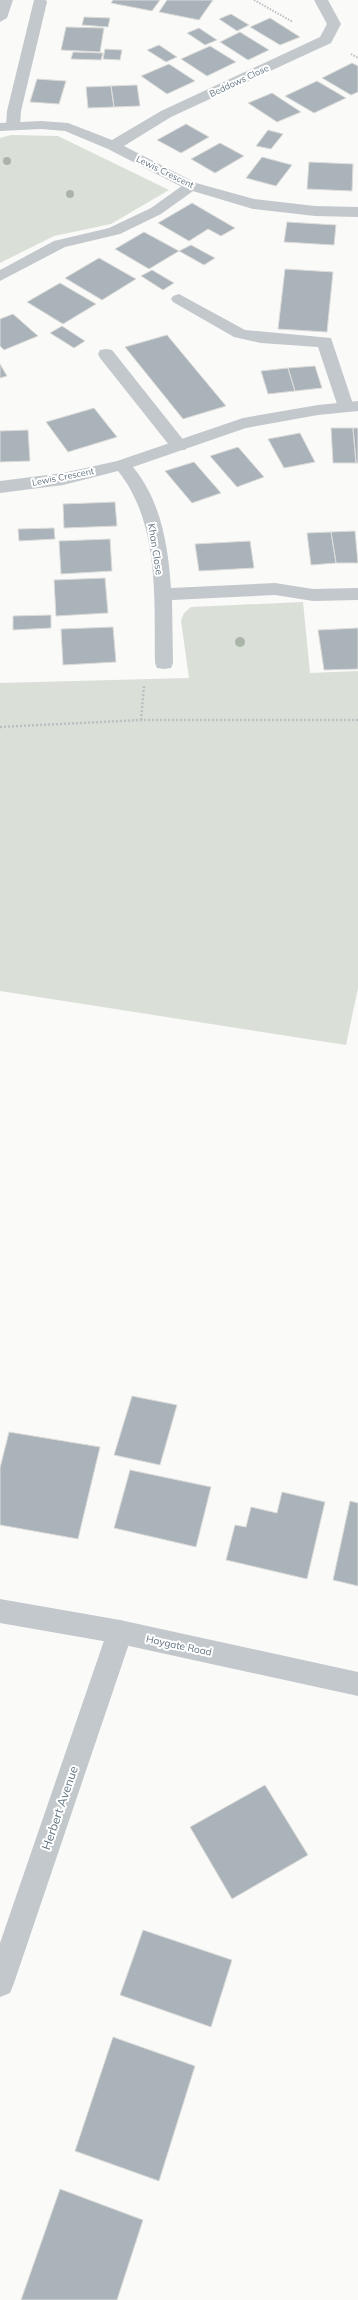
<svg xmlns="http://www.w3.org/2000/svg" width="358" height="2300" font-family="Mulish,sans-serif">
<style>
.green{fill:#dadfd7}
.building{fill:#aab3b9;stroke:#dcdcda}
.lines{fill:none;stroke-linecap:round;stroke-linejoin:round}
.path-far1{stroke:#bbbfc2;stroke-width:2;stroke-dasharray:1.5 1.5;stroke-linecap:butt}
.path{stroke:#bbbfc2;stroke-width:2.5;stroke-dasharray:2 2;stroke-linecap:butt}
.service{fill:#c3c8cc;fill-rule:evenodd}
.minor{fill:#c3c8cc;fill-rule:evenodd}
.tertiary{fill:#c3c8cc;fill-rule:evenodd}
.tree{fill:#aab4a7}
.labels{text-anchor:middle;stroke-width:4;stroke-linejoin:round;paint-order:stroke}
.far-street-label{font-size:9px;fill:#657683;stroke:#fff}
.street-label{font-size:10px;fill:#657683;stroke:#fff}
.near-street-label{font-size:12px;fill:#657683;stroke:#fff}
</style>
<rect width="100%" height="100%" fill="#fafaf8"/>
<path class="green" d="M 11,135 L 58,136 L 169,190 L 111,224 L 54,236 L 0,263 L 0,138 Z
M 303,602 L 310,673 L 358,671 L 358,988 L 346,1045 L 0,991 L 0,683 L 189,678 L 181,621 L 184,613 L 191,607 Z"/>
<path class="building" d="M 113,0 L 160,0 L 152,11 L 111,3 Z
M 167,0 L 213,0 L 199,20 L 159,12 Z
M 231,14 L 249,25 L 237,31 L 219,19 Z
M 84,17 L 110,18 L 108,27 L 82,25 Z
M 270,18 L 300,37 L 280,45 L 250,27 Z
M 66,27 L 104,28 L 100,52 L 61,50 Z
M 199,28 L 217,40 L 205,45 L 187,33 Z
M 240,32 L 269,50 L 248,60 L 220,42 Z
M 159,45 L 177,57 L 166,62 L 147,50 Z
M 210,46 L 236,62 L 207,76 L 181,59 Z
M 105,49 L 122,50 L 120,60 L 103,59 Z
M 73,52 L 103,53 L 101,60 L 71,59 Z
M 352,63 L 358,66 L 358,92 L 351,95 L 322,78 Z
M 169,64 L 195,81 L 167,94 L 141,76 Z
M 37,79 L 66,81 L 59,104 L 30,102 Z
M 317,81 L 346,98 L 314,113 L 285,96 Z
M 137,85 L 140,106 L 114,107 L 111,86 Z
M 111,86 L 114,107 L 88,108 L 86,87 Z
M 272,93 L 301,112 L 277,122 L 248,103 Z
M 186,124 L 209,137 L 181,153 L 157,140 Z
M 268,130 L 283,134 L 271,149 L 256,146 Z
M 220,143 L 244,156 L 215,173 L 191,159 Z
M 262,157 L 292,165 L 276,186 L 246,178 Z
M 309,162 L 353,164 L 352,191 L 307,189 Z
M 192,203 L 235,228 L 221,236 L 208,229 L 189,241 L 158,223 Z
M 287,222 L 336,225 L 334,245 L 284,242 Z
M 144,232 L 179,251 L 149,269 L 115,249 Z
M 191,245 L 215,258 L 204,265 L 179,251 Z
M 99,258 L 136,279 L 102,300 L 65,278 Z
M 285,269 L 333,272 L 327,332 L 278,329 Z
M 152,270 L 174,283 L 163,290 L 141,276 Z
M 60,283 L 96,304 L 63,324 L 27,302 Z
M 13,314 L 38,336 L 4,350 L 0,346 L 0,319 Z
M 62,326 L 85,341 L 74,348 L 50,333 Z
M 167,335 L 226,406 L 183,419 L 125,347 Z
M 0,364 L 7,376 L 0,378 Z
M 315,366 L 322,388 L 295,391 L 288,368 Z
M 288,368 L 295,391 L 268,394 L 261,371 Z
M 94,408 L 117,437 L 68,452 L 46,422 Z
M 331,428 L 353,428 L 356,463 L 333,463 Z
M 353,428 L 358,428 L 358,463 L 356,463 Z
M 28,430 L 30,461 L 0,462 L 0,431 Z
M 300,433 L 315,462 L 284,468 L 268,439 Z
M 238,447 L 264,477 L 237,487 L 210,456 Z
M 194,462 L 221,493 L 192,503 L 165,471 Z
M 115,502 L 117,526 L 64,528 L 63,504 Z
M 54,528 L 55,539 L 19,541 L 18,529 Z
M 355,531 L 358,563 L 336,563 L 331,532 Z
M 331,532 L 336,563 L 311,565 L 307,533 Z
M 110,539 L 112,571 L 61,574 L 59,541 Z
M 250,541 L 254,568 L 199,571 L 195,544 Z
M 105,578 L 108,613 L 56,616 L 54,580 Z
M 51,615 L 51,628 L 13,630 L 13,616 Z
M 113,627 L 116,662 L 63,665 L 61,629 Z
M 358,628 L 358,669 L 324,670 L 318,630 Z
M 132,1396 L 177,1405 L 160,1465 L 114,1455 Z
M 9,1432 L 100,1447 L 78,1539 L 0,1525 L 0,1468 Z
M 130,1470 L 211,1487 L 196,1547 L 114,1528 Z
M 282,1492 L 325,1502 L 307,1579 L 226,1560 L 235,1525 L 246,1527 L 251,1507 L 277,1513 Z
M 350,1501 L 358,1503 L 358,1586 L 333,1580 Z
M 265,1785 L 308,1855 L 232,1899 L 190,1827 Z
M 143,1930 L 232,1960 L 211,2027 L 120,1995 Z
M 113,2037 L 195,2066 L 159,2181 L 75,2151 Z
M 60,2189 L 143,2220 L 117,2300 L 21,2300 Z"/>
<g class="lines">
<path class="path-far1" d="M 254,0 L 293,22
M 351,54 L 358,58"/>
<path class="path" d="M 141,720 L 144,686
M 0,727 L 141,720 L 358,720"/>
<path class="service" d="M 0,0 L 13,0 L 7,18 L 0,22 Z
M 34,0 L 46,0 L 47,2 L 21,111 L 20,126 L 13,130 L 6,126 L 7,111 Z
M 191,181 L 196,183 L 199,186 L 196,189 L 161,214 L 120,234 L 65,247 L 0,281 L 0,270 L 54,241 L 109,228 L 151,208 L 186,183 Z
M 179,294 L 245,330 L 331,338 L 354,407 L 352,411 L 340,411 L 338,407 L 318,347 L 261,343 L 234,337 L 173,302 L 171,299 L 173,296 Z
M 106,349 L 112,350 L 185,442 L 188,446 L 185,450 L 173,450 L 100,358 L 98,354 L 100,350 Z
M 275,583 L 313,589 L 358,588 L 358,600 L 313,601 L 275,595 L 234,597 L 228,595 L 225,591 L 228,587 L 234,585 Z"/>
<path class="minor" d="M 314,0 L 328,0 L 341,24 L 331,43 L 171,117 L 124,146 L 196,183 L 254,199 L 315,206 L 358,207 L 358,217 L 315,216 L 253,209 L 186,189 L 108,149 L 65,131 L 41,129 L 0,131 L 0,123 L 41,121 L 68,123 L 112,140 L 161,111 L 320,37 L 327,24 Z
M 358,401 L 358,411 L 318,415 L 246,428 L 133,467 C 161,501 168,545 171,588 L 234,585 L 240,587 L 243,591 L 240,595 L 234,597 L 172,600 L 173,663 L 171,668 L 164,669 L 157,668 L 155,663 C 154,600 160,523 118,471 L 63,485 L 0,493 L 0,481 L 63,473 L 117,461 L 243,418 L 318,405 Z
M 120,1620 L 129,1624 L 133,1632 L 14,1983 L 10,1993 L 0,1997 L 0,1943 L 107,1632 L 111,1624 Z"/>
<path class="tertiary" d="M 0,1599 L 120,1620 L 358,1672 L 358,1696 L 120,1644 L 0,1623 Z"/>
</g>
<g class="tree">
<circle cx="7" cy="161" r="4"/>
<circle cx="70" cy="194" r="4"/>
<circle cx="240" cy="642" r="5"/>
</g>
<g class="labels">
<g class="far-street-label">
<text transform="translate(239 81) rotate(-25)" y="3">Beddows Close</text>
<text transform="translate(165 172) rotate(26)" y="3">Lewis Crescent</text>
<text transform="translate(63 477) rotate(-11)" y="3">Lewis Crescent</text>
</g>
<g class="street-label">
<text transform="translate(156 549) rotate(81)" y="4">Khan Close</text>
<text transform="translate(179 1645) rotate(12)" y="4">Haygate Road</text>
</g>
<g class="near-street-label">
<text transform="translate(60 1808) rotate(-71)" y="4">Herbert Avenue</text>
</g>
</g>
</svg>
